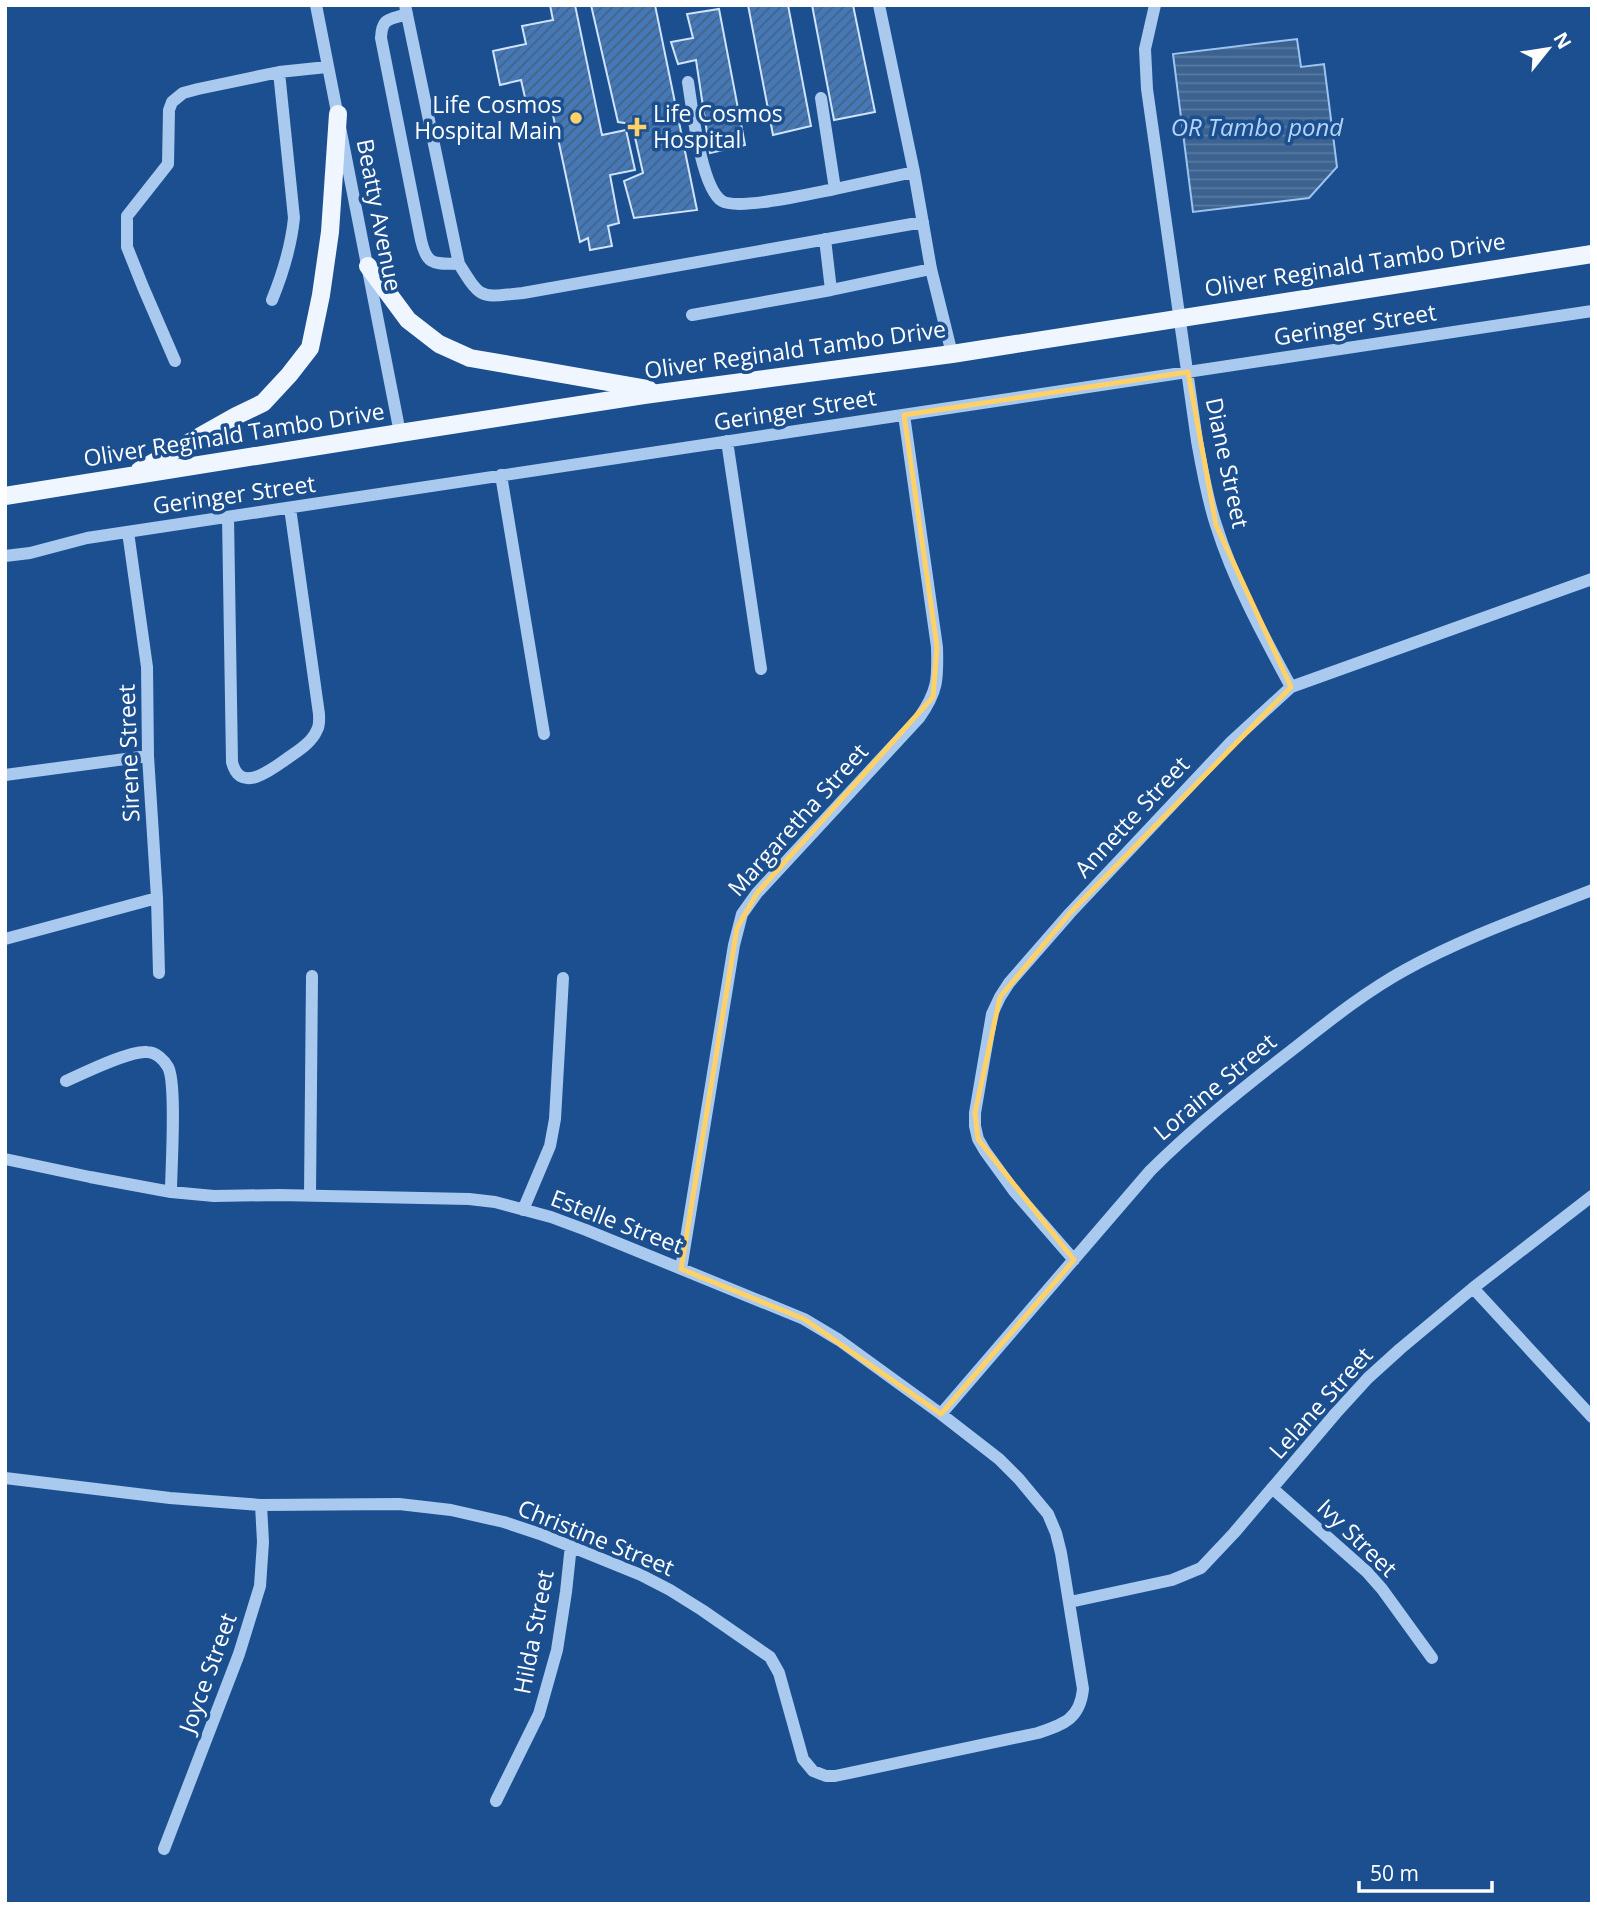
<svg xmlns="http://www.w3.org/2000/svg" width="1597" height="1909" font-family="'Open Sans',sans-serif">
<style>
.water{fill:url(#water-rules);stroke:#9cc4f0;stroke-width:2}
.building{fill:url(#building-hatch);stroke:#cfe3fa;stroke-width:2}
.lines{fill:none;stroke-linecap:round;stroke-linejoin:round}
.minor{stroke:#a9c9ee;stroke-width:12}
.major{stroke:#f0f6ff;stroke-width:18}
.marked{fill:none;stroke:#ffd166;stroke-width:5;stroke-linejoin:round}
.poi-dot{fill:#ffd166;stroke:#1b4f8f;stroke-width:2.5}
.labels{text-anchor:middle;stroke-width:7;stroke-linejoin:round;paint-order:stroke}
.poi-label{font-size:23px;fill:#fff;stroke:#1b4f8f;text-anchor:end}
.street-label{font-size:23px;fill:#fff;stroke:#1b4f8f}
.water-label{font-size:24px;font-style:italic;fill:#b5d3f5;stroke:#1b4f8f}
</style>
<defs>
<pattern id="water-rules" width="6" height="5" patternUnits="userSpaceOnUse" patternTransform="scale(1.75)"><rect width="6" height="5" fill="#3c6290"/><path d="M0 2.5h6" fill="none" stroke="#597aa1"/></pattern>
<pattern id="building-hatch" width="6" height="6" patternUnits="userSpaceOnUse" patternTransform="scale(1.75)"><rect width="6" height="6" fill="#4478b7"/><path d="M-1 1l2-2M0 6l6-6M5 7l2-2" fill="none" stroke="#486282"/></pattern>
</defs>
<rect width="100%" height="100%" fill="#1b4f8f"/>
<path class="water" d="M 1297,39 L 1301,67 L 1324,64 L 1337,167 L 1309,198 L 1193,212 L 1173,54 Z"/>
<path class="building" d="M 550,5 L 575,5 L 602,135 L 626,130 L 635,170 L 610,175 L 619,223 L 608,226 L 612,246 L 590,250 L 588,238 L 580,242 L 550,101 L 527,106 L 521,80 L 500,85 L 493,51 L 526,44 L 522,26 L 553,20 Z
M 591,5 L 655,5 L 697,210 L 634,218 L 624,181 L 643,173 L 632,124 L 618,122 Z
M 748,5 L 788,5 L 811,126 L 773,135 Z
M 812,5 L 853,5 L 875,112 L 834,120 Z
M 719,9 L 745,145 L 710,153 L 696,60 L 678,64 L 671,42 L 693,38 L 687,14 Z"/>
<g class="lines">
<path class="minor" d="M 316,5 L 400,433
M 405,5 L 459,264 C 482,301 480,297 523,293 L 923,222
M 879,5 L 914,172 L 931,269 L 952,354
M 1155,5 L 1145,49 L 1147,89 L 1197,441 C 1202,469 1207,498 1216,525 C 1234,582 1263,635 1291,687
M 407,14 C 389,20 382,17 381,38 L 421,240 C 427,267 435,263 459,264
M 688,82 C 692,107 701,188 722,201 C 738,211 814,193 835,189
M 821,98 L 835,189 L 914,172
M 831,290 L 931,269
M 272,300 C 283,273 291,247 294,218 L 279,72
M 692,315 L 831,290 L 825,239
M 175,361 L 143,287 L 127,247 L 127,216 L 168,164 L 169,110 L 172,102 L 183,93 L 198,89 L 279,72 L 327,67
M 727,441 L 761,669
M 501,475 L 544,734
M 228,517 L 232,762 C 240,794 269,771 285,760 C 296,752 311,744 317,730 C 320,725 319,719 319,714 L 290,508
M 128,532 L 147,667 L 148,756 L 157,898 L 159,973
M 5,556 L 30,553 L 87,538 L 1592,311
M 5,775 L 148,756
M 5,939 L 157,898
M 66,1081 C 84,1073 130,1050 147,1052 C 156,1052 164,1060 168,1067 C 177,1083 171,1169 171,1192
M 5,1159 L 90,1177 L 171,1192 L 214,1196 L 279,1195 L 469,1199 L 495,1202 L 551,1217 L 586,1230 L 804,1319 L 839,1340 L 941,1414 L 999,1459 L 1019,1479 L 1048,1514 L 1056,1533 L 1061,1553 L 1083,1689 C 1080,1719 1064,1724 1038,1733 L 835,1776 L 826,1776 L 813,1771 L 803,1759 L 779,1673 L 770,1657 L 702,1610 L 670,1590 L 641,1575 L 540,1534 L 504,1522 L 451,1510 L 399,1504 L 261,1505 L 170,1498 L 5,1478
M 310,1195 L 312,976
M 523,1210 L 550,1146 L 555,1119 L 563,978
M 1074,1260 L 1014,1191 L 985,1151 L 978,1139 L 975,1126 L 975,1113 L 992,1014 L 1000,997 L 1009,983 L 1070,913 L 1230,743 L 1291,687 L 1592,579
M 681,1269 L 734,945 L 742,914 L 757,893 L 919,718 C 938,691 938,679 937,647 L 904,415
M 1473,1288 L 1592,1417
M 941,1414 L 1150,1171 C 1194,1127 1243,1088 1292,1050 C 1329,1021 1365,992 1405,970 C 1465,937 1529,915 1592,890
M 1272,1488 L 1367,1572 L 1382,1589 L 1432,1658
M 1070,1602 L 1172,1580 L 1201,1568 L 1234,1533 L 1336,1413 L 1368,1378 L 1400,1349 L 1473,1288 L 1592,1196
M 496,1801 L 539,1714 L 557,1650 L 566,1592 L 571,1545
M 164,1849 L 239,1654 L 260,1586 L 263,1542 L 261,1505"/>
<path class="major" d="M 368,266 L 408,320 L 439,344 L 470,358 L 648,389
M 140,470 L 236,416 L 263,403 L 289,375 L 310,348 L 321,295 L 330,232 L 338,114
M 5,496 L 400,433 L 644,395 L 952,354 L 1592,254"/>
</g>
<path class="marked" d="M 1188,372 L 1216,525 L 1291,687 L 1070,913 L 1000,997 L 975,1113 L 978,1139 L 1074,1260 L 941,1414 L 804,1319 L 681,1269 L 737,928 L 757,893 L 933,697 L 937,647 L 904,415 Z"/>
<g class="poi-dot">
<circle cx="576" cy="118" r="7"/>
<path d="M633.5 116.5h7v7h7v7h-7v7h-7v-7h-7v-7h7z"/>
</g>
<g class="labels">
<g class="poi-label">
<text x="562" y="113">Life Cosmos<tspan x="562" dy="26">Hospital Main</tspan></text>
<text x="653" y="122" text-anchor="start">Life Cosmos<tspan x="653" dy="26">Hospital</tspan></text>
</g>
<g class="street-label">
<text transform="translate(379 215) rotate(79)" y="8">Beatty Avenue</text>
<text transform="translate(1355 265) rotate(-9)" y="8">Oliver Reginald Tambo Drive</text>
<text transform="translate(1355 325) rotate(-9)" y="8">Geringer Street</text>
<text transform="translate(795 350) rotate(-8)" y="8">Oliver Reginald Tambo Drive</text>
<text transform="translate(795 410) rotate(-9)" y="8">Geringer Street</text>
<text transform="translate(234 435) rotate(-9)" y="8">Oliver Reginald Tambo Drive</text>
<text transform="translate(1227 463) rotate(78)" y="8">Diane Street</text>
<text transform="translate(234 495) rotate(-8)" y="8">Geringer Street</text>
<text transform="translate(129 753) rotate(-92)" y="8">Sirene Street</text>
<text transform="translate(1132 817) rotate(-47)" y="8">Annette Street</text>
<text transform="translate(798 820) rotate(-48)" y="8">Margaretha Street</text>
<text transform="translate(1215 1087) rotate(-40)" y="8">Loraine Street</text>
<text transform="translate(617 1222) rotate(21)" y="8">Estelle Street</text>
<text transform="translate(1321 1403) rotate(-48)" y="8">Lelane Street</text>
<text transform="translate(596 1538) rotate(22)" y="8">Christine Street</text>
<text transform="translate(1357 1538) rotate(44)" y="8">Ivy Street</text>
<text transform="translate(534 1632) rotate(-79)" y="8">Hilda Street</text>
<text transform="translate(208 1673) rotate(-70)" y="8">Joyce Street</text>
</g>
<g class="water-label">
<text x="1257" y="136">OR Tambo pond</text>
</g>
</g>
<rect width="1597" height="1909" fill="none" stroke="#ffffff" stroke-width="14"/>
<g transform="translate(1548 49) rotate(60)" stroke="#1b4f8f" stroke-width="5" paint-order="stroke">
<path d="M0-5L12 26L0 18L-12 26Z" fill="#ffffff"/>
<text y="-10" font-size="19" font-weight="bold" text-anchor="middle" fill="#ffffff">N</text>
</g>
<path d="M1359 1881v10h133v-10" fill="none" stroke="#ffffff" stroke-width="3.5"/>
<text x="1370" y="1881" font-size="21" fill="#ffffff" stroke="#1b4f8f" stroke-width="5" paint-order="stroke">50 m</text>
</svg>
